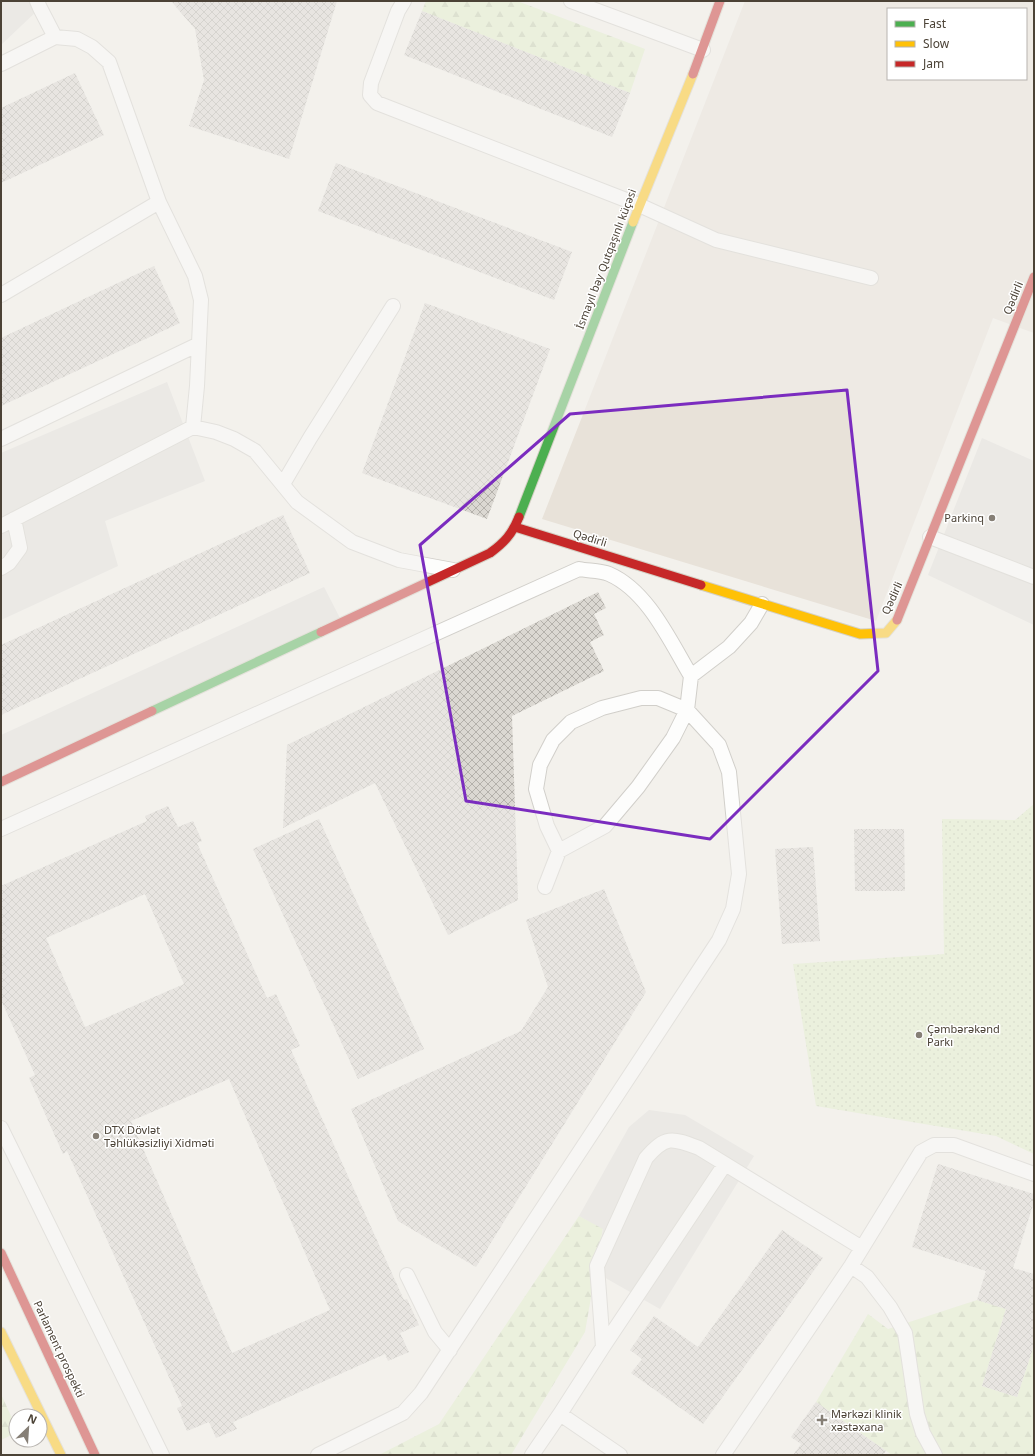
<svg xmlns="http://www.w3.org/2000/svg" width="1035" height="1456" font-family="'Noto Sans',sans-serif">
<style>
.residential{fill:#e8e2d9;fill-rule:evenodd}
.forest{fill:url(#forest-firs)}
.park{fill:url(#park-dots)}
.parking{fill:#e2e0db}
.building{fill:url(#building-cross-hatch);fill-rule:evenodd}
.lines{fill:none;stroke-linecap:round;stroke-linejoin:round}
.lane-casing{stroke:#d1cfca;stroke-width:16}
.fast-casing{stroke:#d4d0c4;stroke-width:11}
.slow-casing{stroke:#d4d0c4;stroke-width:11}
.jam-casing{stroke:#d4d0c4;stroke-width:11}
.lane{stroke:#fdfdfc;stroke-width:14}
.fast{stroke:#4caf50;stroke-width:9}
.slow{stroke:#ffc107;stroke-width:9}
.jam{stroke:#c62828;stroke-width:9}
.marked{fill:none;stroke:#7b2cbf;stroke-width:3;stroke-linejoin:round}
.poi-dot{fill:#867f76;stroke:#fff;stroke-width:1.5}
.labels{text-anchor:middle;stroke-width:3;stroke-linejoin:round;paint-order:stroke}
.street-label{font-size:11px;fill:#4b4236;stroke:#fff}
.poi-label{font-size:11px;fill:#4b4236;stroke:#fff;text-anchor:start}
</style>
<defs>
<pattern id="forest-firs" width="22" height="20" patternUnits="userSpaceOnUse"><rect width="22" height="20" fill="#e2efca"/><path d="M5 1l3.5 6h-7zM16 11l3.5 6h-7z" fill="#c3ceae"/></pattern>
<pattern id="park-dots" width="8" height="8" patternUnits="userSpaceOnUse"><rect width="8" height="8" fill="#e2efca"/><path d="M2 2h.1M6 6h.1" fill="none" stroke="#c3ceae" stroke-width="1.8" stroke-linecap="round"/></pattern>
<pattern id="building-cross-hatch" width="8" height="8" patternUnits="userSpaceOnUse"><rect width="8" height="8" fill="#dbd8d2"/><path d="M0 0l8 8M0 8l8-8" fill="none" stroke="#b4b1ab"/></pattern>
</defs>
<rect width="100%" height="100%" fill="#f3f1ec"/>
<path class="residential" d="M 745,1 L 1034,1 L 1034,333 L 993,318 L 876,621 L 542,519 ZM 888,9 L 1026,9 L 1026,79 L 888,79 Z"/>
<path class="forest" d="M 426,1 L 517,1 L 645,49 L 630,93 L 422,11 Z
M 579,1216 L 603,1228 L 585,1332 L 511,1455 L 379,1455 L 439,1424 Z
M 977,1300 L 1006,1309 L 982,1386 L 1017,1397 L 1034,1345 L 1034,1455 L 892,1455 L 816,1402 L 868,1314 L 888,1329 Z
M 1,1394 L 16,1427 L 16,1433 L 1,1440 Z"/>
<path class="park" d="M 1034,804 L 1034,1154 L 996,1136 L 816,1106 L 793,964 L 944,954 L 942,819 L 1015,820 Z"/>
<path class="parking" d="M 1,1 L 35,1 L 40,8 L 1,45 Z
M 167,382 L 205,481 L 105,521 L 118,566 L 1,620 L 1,453 Z
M 982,438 L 1034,461 L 1034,625 L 928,575 Z
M 324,587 L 342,622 L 1,782 L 1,735 Z
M 649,1110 L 685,1115 L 754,1156 L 660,1309 L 595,1272 L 603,1229 L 579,1216 L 629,1127 Z"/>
<path class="building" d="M 171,1 L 337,1 L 289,159 L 189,126 L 204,80 L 195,29 Z
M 422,11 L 630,93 L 612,137 L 404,55 Z
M 75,73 L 104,135 L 1,183 L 1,108 Z
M 336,163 L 572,252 L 554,300 L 318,211 Z
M 154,266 L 180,323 L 1,406 L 1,338 Z
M 425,303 L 550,349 L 487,519 L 362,473 Z
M 283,515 L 310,573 L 1,715 L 1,645 Z
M 598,592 L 606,608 L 594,614 L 604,635 L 590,642 L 604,671 L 512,716 L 518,900 L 448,935 L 375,783 L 283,828 L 287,745 Z
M 168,806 L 178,827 L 193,821 L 202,841 L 197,843 L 267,998 L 276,994 L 300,1046 L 291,1050 L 404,1300 L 407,1299 L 419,1325 L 400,1333 L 409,1352 L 388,1361 L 385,1354 L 233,1422 L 237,1429 L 216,1438 L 209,1422 L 187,1431 L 177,1408 L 182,1406 L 67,1151 L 63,1154 L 29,1078 L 35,1075 L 1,1000 L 1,886 L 147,821 L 145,816 ZM 145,894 L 184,984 L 85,1027 L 46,938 ZM 229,1079 L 330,1310 L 232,1353 L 131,1121 Z
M 319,819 L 424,1049 L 358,1079 L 253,849 Z
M 854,829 L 904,829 L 905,891 L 855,891 Z
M 813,847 L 820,941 L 782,944 L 775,849 Z
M 604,889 L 646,992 L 476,1267 L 398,1221 L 351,1109 L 521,1031 L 548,987 L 526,920 Z
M 938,1164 L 1034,1194 L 1034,1202 L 1013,1268 L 1034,1274 L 1034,1345 L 1017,1397 L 982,1386 L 1006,1309 L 977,1300 L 986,1271 L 912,1247 Z
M 782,1230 L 823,1258 L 703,1424 L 631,1373 L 642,1359 L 630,1350 L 654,1316 L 698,1347 Z
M 816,1402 L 886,1451 L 883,1455 L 793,1455 L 801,1444 L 791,1437 Z"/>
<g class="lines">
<defs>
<path id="lane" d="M 37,1 L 40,8 L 55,37 L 77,39 L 92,47 L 109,62 L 159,202 L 195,276 L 201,300 L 197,386 L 193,427 L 216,432 L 234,439 L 255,451 L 297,502 L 352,542 L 399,560 L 453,570
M 404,1 L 398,11 L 371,83 L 370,95 L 377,103 L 639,205 L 716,240 L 871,278
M 571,1 L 703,50
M 1,64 L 55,37
M 1,295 L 159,202
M 1,439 L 199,344
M 283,484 L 310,438 L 393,306
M 1,526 L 193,427
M 930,537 L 1034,577
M 1,568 L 9,563 L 20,548 L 14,519
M 1,829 L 579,569 C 588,571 600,570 609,574 C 648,591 670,641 691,676
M 559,851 L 547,826 L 536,789 L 540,765 L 553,740 L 571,722 L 602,708 L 641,698 L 658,698 L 687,710 L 691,676 L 729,647 L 751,623 L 762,604
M 1,1128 L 162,1455
M 851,1266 L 867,1277 L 890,1307 L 905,1333 L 917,1414 L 923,1433 L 935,1455
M 407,1275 L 435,1332 L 450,1350
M 603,1347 L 597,1266 L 646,1158 C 666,1135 672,1138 699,1148 L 862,1248
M 560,1414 L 603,1347 L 725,1164
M 318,1455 L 403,1413 L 421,1393 L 719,940 L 733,909 L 739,874 L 729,772 L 719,745 L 687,710 L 673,738 L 638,787 L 605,826 L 559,851 L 545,887
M 532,1455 L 560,1414 L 620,1455
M 723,1455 L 851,1266 L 921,1152 L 934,1145 L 954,1145 L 1034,1174"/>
<path id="fast" d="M 519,517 L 633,222
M 152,711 L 321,632"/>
<path id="slow" d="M 633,222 L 693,74
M 701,585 L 860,634 L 886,633 L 897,620
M 1,1332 L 61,1455"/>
<path id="jam" d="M 693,74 L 720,1
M 515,527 L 701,585
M 897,620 L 1034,277
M 321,632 L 490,553 C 505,542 512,534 519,517
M 1,782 L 152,711
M 1,1253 L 95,1455"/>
</defs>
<use href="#lane" class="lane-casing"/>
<use href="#fast" class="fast-casing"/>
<use href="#slow" class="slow-casing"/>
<use href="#jam" class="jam-casing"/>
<use href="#lane" class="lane"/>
<use href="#fast" class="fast"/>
<use href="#slow" class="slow"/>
<use href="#jam" class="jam"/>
</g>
<path d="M0 0H1035V1456H0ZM 847,390 L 878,671 L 710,839 L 466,801 L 420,545 L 570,414 Z" fill="#f3f1ec" fill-opacity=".55" fill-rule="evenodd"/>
<path class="marked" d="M 847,390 L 878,671 L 710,839 L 466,801 L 420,545 L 570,414 Z"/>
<g class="poi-dot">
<circle cx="992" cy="518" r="4"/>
<circle cx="919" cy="1035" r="4"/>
<circle cx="96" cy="1136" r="4"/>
<path d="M820 1414h4v4h4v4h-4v4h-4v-4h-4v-4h4z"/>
</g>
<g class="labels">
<g class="street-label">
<text transform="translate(606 259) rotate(-69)" y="4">İsmayıl bəy Qutqaşınlı küçəsi</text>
<text transform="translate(1013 298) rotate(-68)" y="4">Qədirli</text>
<text transform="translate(590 538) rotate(17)" y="4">Qədirli</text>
<text transform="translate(892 598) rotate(-66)" y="4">Qədirli</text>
<text transform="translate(59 1349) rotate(65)" y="4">Parlament prospekti</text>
</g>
<g class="poi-label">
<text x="984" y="522" text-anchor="end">Parkinq</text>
<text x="927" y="1033">Çəmbərəkənd<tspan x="927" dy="13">Parkı</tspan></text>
<text x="104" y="1134">DTX Dövlət<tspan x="104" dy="13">Təhlükəsizliyi Xidməti</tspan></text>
<text x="831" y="1418">Mərkəzi klinik<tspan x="831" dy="13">xəstəxana</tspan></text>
</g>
</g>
<rect width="1035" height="1456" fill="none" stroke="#4b4236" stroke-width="4"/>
<rect x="887" y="8" width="140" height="72" fill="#ffffff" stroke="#b7b3af"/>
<rect x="895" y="21" width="20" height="6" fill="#4caf50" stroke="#b7b3af"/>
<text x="923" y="28" font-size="12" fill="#4b4236">Fast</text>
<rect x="895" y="41" width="20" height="6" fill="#ffc107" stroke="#b7b3af"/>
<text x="923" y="48" font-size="12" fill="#4b4236">Slow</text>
<rect x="895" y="61" width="20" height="6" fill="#c62828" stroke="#b7b3af"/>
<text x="923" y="68" font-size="12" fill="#4b4236">Jam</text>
<g transform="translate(28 1428) rotate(25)"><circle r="19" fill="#ffffff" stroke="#b7b3af"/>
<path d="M0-3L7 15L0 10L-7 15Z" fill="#867f76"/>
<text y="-6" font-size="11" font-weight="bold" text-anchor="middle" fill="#4b4236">N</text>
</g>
</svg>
